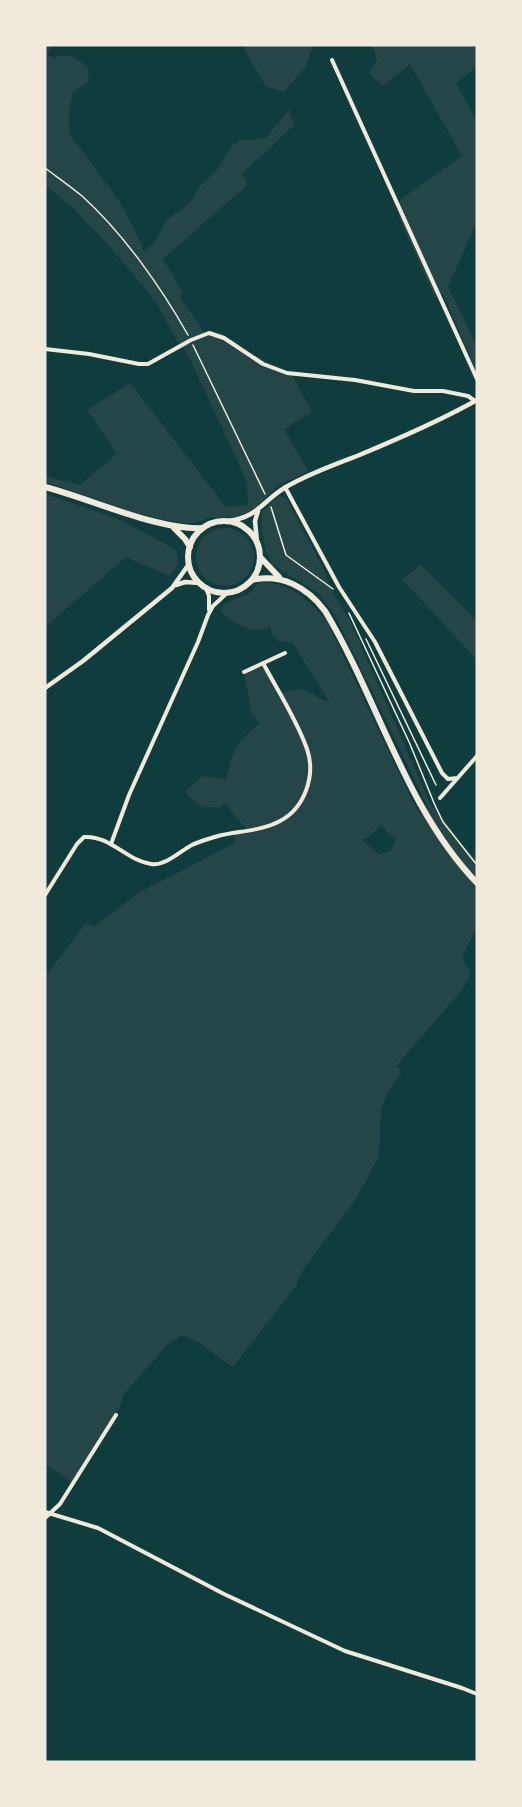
<svg xmlns="http://www.w3.org/2000/svg" width="522" height="1807" font-family="Figtree,sans-serif">
<style>
.green{fill:#244646;fill-rule:evenodd}
.lines{fill:none;stroke-linecap:round;stroke-linejoin:round}
.path{stroke:#f1e9da;stroke-width:1.5}
.minor{stroke:#f1e9da;stroke-width:4}
.tertiary{stroke:#f1e9da;stroke-width:4.5}
.primary{stroke:#f1e9da;stroke-width:6}
</style>
<rect width="100%" height="100%" fill="#0f3d3e"/>
<path class="green" d="M 45,45 L 52,45 L 47,55 L 54,58 C 68,52 79,59 89,69 L 88,82 L 73,93 L 69,110 L 69,133 L 119,201 L 135,230 L 144,252 L 154,243 L 167,219 L 183,209 L 195,196 L 197,189 L 217,170 L 232,146 L 239,141 L 266,138 L 289,109 L 294,125 L 242,174 L 247,185 L 163,259 L 183,293 L 179,296 L 203,331 L 221,333 L 261,359 L 291,373 L 312,412 L 284,429 L 308,472 L 279,485 L 252,512 L 237,517 L 208,518 L 195,523 L 180,523 L 117,509 L 94,498 L 45,482 L 45,476 L 80,485 L 117,454 L 87,410 L 130,383 L 226,507 L 248,505 C 250,480 235,457 225,435 C 213,407 199,379 186,351 L 179,344 L 156,302 L 112,249 L 71,206 L 45,185 Z
M 246,45 L 313,45 L 307,65 L 284,92 L 266,87 L 244,49 Z
M 371,45 L 477,45 L 477,66 L 456,83 L 477,122 L 477,222 L 448,286 L 477,346 L 477,372 L 443,294 L 435,298 L 399,217 L 400,200 L 462,156 L 410,64 L 383,86 L 369,73 L 377,60 Z
M 45,494 L 116,518 L 177,550 C 180,562 178,568 169,576 L 126,557 L 45,627 Z
M 279,496 L 287,499 L 323,568 L 333,594 L 350,621 L 432,808 L 435,807 L 472,857 L 477,853 L 477,927 L 463,956 L 463,962 L 470,970 L 470,975 L 463,989 L 396,1066 L 402,1071 L 387,1094 L 381,1110 L 379,1156 L 365,1183 L 351,1206 L 304,1268 L 295,1287 L 233,1367 L 198,1342 L 182,1335 L 168,1344 L 123,1395 C 125,1407 82,1468 73,1483 L 45,1464 L 45,977 L 86,923 L 94,927 L 140,892 L 235,843 L 234,832 L 247,829 L 237,819 L 225,802 L 221,807 C 204,808 195,806 185,791 L 203,776 L 226,780 C 234,749 235,744 260,723 L 252,715 L 244,672 L 263,663 L 279,694 C 307,684 307,693 330,703 L 293,643 L 278,641 L 272,633 L 270,627 C 251,634 235,625 221,612 L 224,604 L 250,593 L 259,582 C 290,583 309,599 327,622 L 410,796 L 420,814 L 429,809 L 335,615 L 318,593 L 272,564 L 266,552 L 261,525 L 262,511 ZM 381,825 L 390,835 L 396,837 L 392,850 L 379,854 L 362,840 L 367,838 Z
M196 557a29 29 0 1 1 58 0a29 29 0 1 1-58 0Z
M 421,565 L 477,621 L 477,660 L 402,579 Z"/>
<g class="lines">
<path class="path" d="M 45,168 C 57,177 70,186 82,196 C 123,233 161,287 188,335
M 193,345 L 265,494
M 271,507 L 286,555 L 333,589
M 349,613 L 410,744 L 434,803 L 443,822 L 477,865
M 366,639 L 436,785"/>
<path class="minor" d="M 332,60 L 477,379
M 45,349 L 89,354 L 139,364 L 148,364 L 191,340 L 209,333 L 224,338 L 263,364 L 287,373 L 355,380 L 414,391 L 443,391 L 468,396 L 475,401
M 285,487 L 339,587 L 375,642 L 442,773 L 448,779 L 457,778
M 206,588 L 209,596 L 209,610
M 244,672 L 285,653
M 440,798 L 477,756
M 111,844 L 129,795 L 198,642 L 208,615 L 213,606 L 227,593
M 45,895 L 77,844 L 84,837 C 110,835 127,861 151,864 C 166,866 180,851 192,845 C 200,841 209,839 218,836 C 238,831 262,831 280,821 C 305,808 316,775 307,749 C 297,720 278,691 263,663
M 45,1512 L 98,1528 L 224,1594 L 345,1651 L 462,1688 L 477,1694
M 45,1518 L 60,1504 L 116,1415"/>
<path class="tertiary" d="M 228,521 C 259,517 262,501 286,487 C 308,474 333,465 357,456 C 398,439 438,422 477,400
M 257,542 L 255,521 L 258,511
M 176,585 L 185,582 L 200,583
M 45,688 L 83,661 L 172,588 L 189,564"/>
<path class="primary" d="M 45,487 C 83,497 118,513 156,522 C 172,526 186,529 202,528
M188 557a36 36 0 1 1 72 0a36 36 0 1 1-72 0Z
M 174,528 L 185,539 L 190,547
M 261,558 L 279,577
M 252,580 C 281,573 307,587 325,611 C 378,699 405,808 477,883"/>
</g>
<rect width="522" height="1807" fill="none" stroke="#f1e9da" stroke-width="93"/>
</svg>
